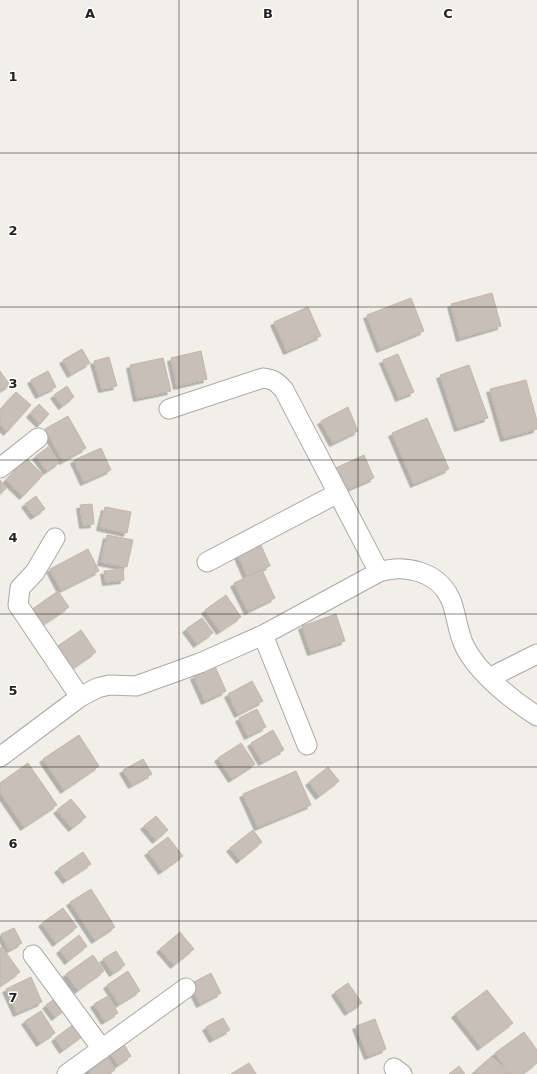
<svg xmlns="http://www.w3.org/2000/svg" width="537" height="1074" font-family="'DejaVu Sans',sans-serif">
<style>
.building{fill:#c7bfb8;stroke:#c4b6ab;filter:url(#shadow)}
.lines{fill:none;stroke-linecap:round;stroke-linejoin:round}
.minor-casing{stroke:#a9a9a9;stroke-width:21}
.minor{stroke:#fff;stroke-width:19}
.grid{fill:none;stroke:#222;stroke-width:1;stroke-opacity:0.55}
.grid-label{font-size:13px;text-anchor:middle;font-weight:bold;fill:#222;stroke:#fff;stroke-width:3;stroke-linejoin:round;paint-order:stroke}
</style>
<defs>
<filter id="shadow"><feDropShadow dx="-3.5" dy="3.5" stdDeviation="0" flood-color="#0004"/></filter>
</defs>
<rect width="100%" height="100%" fill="#f2efe9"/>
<path class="building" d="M 492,293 L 501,326 L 460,338 L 451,304 Z
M 411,298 L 424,331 L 380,349 L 367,315 Z
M 308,307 L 321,336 L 287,351 L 274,322 Z
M 82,349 L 90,363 L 71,374 L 63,360 Z
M 201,351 L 207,379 L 177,386 L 171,358 Z
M 398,354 L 414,392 L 399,398 L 383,360 Z
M 109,357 L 117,386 L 102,389 L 94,361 Z
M 163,358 L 171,391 L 137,398 L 130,365 Z
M 469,365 L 488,418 L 458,428 L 440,375 Z
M 0,371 L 10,385 L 0,391 Z
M 48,371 L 56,387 L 39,395 L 31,380 Z
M 526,380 L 537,421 L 537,429 L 504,438 L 490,389 Z
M 67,386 L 74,397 L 62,406 L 54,395 Z
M 16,392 L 31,405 L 7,432 L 0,425 L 0,410 Z
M 39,404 L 49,414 L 40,424 L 30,414 Z
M 348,407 L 358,431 L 333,443 L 321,421 Z
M 68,416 L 86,448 L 63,461 L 45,429 Z
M 427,418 L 449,469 L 414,484 L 392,433 Z
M 48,447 L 59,463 L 47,471 L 36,456 Z
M 101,448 L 111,470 L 84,482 L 74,460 Z
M 364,455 L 374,478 L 339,493 L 329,471 Z
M 26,458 L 43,475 L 23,496 L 6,480 Z
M 0,480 L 6,489 L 0,493 Z
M 36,496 L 45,509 L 34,516 L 25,504 Z
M 92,504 L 94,524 L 83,525 L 80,505 Z
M 105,507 L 131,512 L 127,533 L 100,527 Z
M 107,535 L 133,540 L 127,567 L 101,562 Z
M 261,545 L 270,566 L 247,576 L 238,555 Z
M 88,549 L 99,571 L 61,590 L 50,569 Z
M 123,569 L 124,580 L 106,582 L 104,571 Z
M 262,570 L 275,598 L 248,611 L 234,583 Z
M 58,591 L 69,607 L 42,625 L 31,610 Z
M 226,595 L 241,617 L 220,631 L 205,610 Z
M 336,614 L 345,641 L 311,652 L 302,626 Z
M 202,618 L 213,633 L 197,644 L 186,629 Z
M 81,630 L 96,652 L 70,670 L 55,648 Z
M 215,666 L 226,691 L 205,701 L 194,676 Z
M 252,681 L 263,701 L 238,714 L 228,694 Z
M 257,709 L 266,727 L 248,736 L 239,718 Z
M 273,730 L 284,750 L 262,762 L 251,743 Z
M 79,735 L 99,766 L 64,790 L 43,759 Z
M 241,743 L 255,764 L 232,779 L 218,758 Z
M 143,759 L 152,774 L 132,785 L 123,770 Z
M 28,763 L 57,805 L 24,827 L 0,792 L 0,783 Z
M 328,767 L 339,781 L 319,796 L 309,782 Z
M 296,771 L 311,805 L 258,827 L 243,794 Z
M 71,799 L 86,817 L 72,828 L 57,810 Z
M 156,816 L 168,830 L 156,840 L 144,826 Z
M 253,830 L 262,842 L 240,860 L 230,848 Z
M 168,837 L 183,856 L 162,871 L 148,852 Z
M 83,852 L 91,864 L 66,880 L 58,869 Z
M 91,889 L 115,927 L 95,940 L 70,902 Z
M 63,908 L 77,927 L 56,943 L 42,923 Z
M 14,928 L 22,943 L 9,950 L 1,934 Z
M 180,932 L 194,949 L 174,965 L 160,949 Z
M 79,935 L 87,946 L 68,961 L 60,950 Z
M 2,947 L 20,972 L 0,986 L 0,948 Z
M 116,951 L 125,965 L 113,973 L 103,959 Z
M 93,955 L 104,971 L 78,990 L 66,974 Z
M 128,971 L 140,991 L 119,1004 L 107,985 Z
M 211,973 L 221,993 L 200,1004 L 190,984 Z
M 31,977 L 42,1002 L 17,1013 L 6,989 Z
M 348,983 L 362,1003 L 348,1012 L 335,992 Z
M 487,990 L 513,1023 L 481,1047 L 455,1014 Z
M 60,995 L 68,1007 L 55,1017 L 46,1005 Z
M 108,996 L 118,1013 L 105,1021 L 94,1004 Z
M 41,1011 L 55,1033 L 40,1043 L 25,1021 Z
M 223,1018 L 230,1030 L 213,1039 L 206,1027 Z
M 375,1019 L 386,1049 L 368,1056 L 356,1026 Z
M 78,1021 L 86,1033 L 63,1050 L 55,1038 Z
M 524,1032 L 537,1050 L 537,1063 L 522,1074 L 510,1074 L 495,1053 Z
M 122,1041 L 131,1056 L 118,1065 L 108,1049 Z
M 105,1053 L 115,1070 L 108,1074 L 91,1074 L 86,1065 Z
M 492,1056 L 509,1074 L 477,1074 L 475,1071 Z
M 249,1063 L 256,1074 L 231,1074 Z
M 459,1066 L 465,1074 L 449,1074 Z"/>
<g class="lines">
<defs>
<path id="minor" d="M 169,409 L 263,378 C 273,379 277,382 284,390 L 379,572
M 0,468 L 38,438
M 55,538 L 35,572 L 20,588 L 18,605 L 80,697
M 207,562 L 338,493
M 263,635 L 307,745
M 489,678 L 537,654
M 0,757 L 80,697 L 97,688 L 109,685 L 136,686 L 200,663 L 263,635 L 379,572 C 405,564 437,571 450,598 C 457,613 457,632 465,647 C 478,673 513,701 537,716
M 33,955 L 102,1049
M 394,1068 L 402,1074
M 67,1074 L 186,988"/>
</defs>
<use href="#minor" class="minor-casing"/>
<use href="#minor" class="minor"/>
</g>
<path class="grid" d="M 179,0 L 179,1074M 358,0 L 358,1074M 0,153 L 537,153M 0,307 L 537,307M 0,460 L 537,460M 0,614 L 537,614M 0,767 L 537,767M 0,921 L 537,921"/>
<g class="grid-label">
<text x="90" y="18">A</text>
<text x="268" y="18">B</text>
<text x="448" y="18">C</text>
<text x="13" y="81">1</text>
<text x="13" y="235">2</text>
<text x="13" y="388">3</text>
<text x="13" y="542">4</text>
<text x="13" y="695">5</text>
<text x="13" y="848">6</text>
<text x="13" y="1002">7</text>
</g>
</svg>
